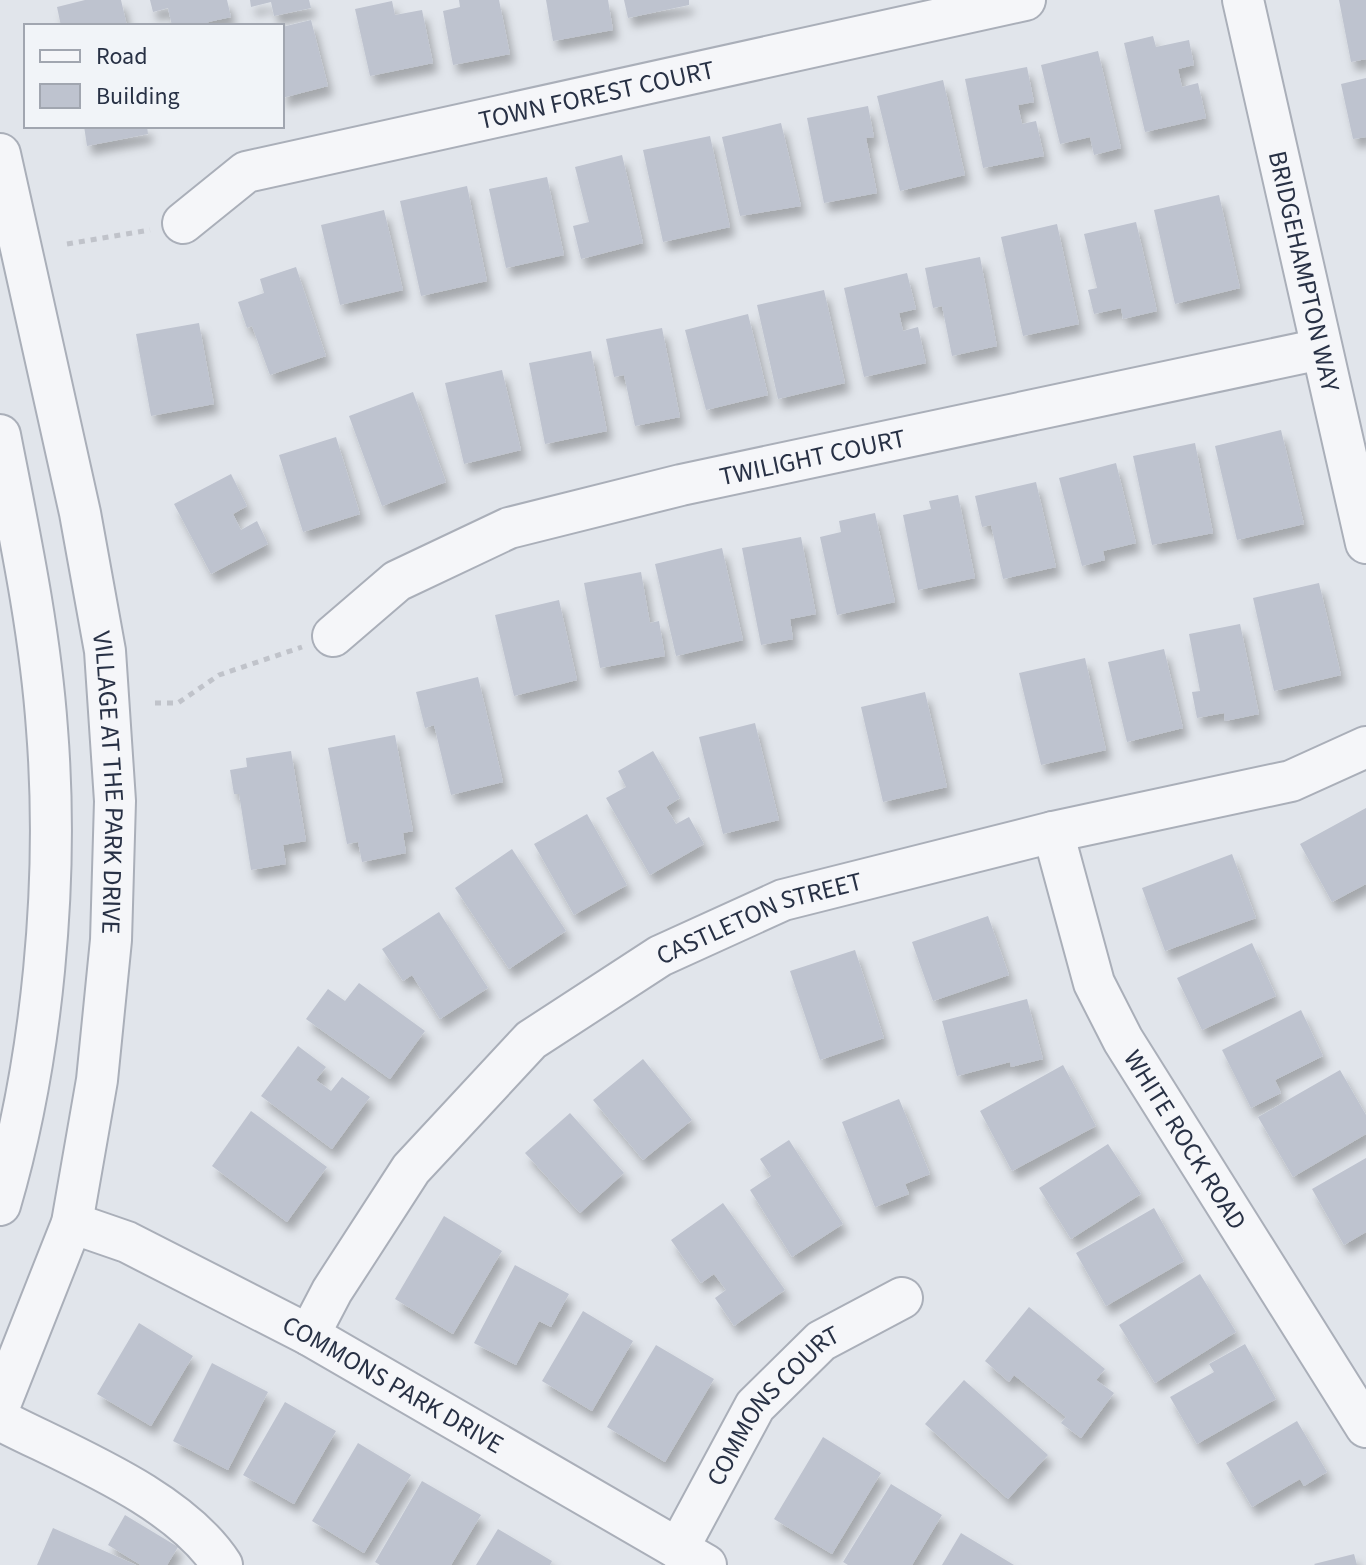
<svg xmlns="http://www.w3.org/2000/svg" width="1366" height="1565" font-family="'Source Sans 3',sans-serif">
<style>
.building{fill:#bec3cf;filter:url(#shadow)}
.lines{fill:none;stroke-linecap:round;stroke-linejoin:round}
.minor-casing{stroke:#aaafb9;stroke-width:44}
.path{stroke:#c0c3ca;stroke-width:5;stroke-dasharray:6 6;stroke-linecap:butt}
.minor{stroke:#f5f6f9;stroke-width:40}
.labels{text-anchor:middle;stroke-width:6;stroke-linejoin:round;paint-order:stroke}
.street-label{font-size:26px;fill:#283145;stroke:#f1f4f8}
</style>
<defs>
<filter id="shadow"><feDropShadow dx="5" dy="9" stdDeviation="4" flood-color="#0004"/></filter>
</defs>
<rect width="100%" height="100%" fill="#e1e5eb"/>
<path class="building" d="M 85,0 L 121,0 L 127,26 L 61,26 L 57,7 Z
M 150,0 L 227,0 L 231,17 L 208,22 L 209,26 L 172,26 L 168,8 L 153,12 Z
M 250,0 L 309,0 L 311,8 L 274,16 L 271,2 L 251,7 Z
M 459,0 L 499,0 L 510,54 L 453,65 L 443,11 L 460,7 Z
M 546,0 L 608,0 L 613,30 L 553,41 Z
M 624,0 L 689,0 L 689,5 L 628,18 Z
M 1339,0 L 1366,0 L 1366,59 L 1351,62 Z
M 392,1 L 395,15 L 422,10 L 433,63 L 370,76 L 355,9 Z
M 311,20 L 328,86 L 282,98 L 282,27 Z
M 1153,36 L 1156,47 L 1189,40 L 1194,65 L 1178,69 L 1182,87 L 1198,83 L 1206,118 L 1145,132 L 1124,43 Z
M 1098,51 L 1121,148 L 1094,155 L 1090,137 L 1060,144 L 1041,65 Z
M 1027,67 L 1034,102 L 1018,105 L 1022,124 L 1036,121 L 1044,156 L 983,168 L 965,79 Z
M 1366,78 L 1366,137 L 1353,139 L 1341,84 Z
M 943,80 L 965,175 L 900,191 L 877,96 Z
M 868,106 L 874,137 L 866,138 L 877,193 L 824,203 L 807,118 Z
M 781,123 L 801,206 L 740,216 L 722,137 Z
M 84,126 L 147,126 L 148,134 L 87,146 Z
M 710,136 L 730,227 L 663,242 L 643,150 Z
M 622,155 L 643,243 L 581,259 L 573,226 L 589,222 L 575,167 Z
M 547,177 L 564,255 L 506,268 L 489,189 Z
M 467,186 L 487,281 L 421,296 L 400,201 Z
M 1219,195 L 1240,288 L 1175,304 L 1154,210 Z
M 384,210 L 403,290 L 340,305 L 321,225 Z
M 1136,222 L 1157,311 L 1123,319 L 1121,308 L 1094,314 L 1088,290 L 1097,288 L 1084,234 Z
M 1057,224 L 1079,324 L 1023,336 L 1001,237 Z
M 980,257 L 997,346 L 952,356 L 942,306 L 933,308 L 925,268 Z
M 296,267 L 326,356 L 270,375 L 252,326 L 247,328 L 238,302 L 264,293 L 260,279 Z
M 907,273 L 916,309 L 899,313 L 903,331 L 918,327 L 926,363 L 864,377 L 844,288 Z
M 824,290 L 845,383 L 778,399 L 757,305 Z
M 748,314 L 768,395 L 706,410 L 685,330 Z
M 199,323 L 214,404 L 151,416 L 136,334 Z
M 662,328 L 680,417 L 635,426 L 624,375 L 614,377 L 606,339 Z
M 591,351 L 607,431 L 545,444 L 529,363 Z
M 502,370 L 521,450 L 464,464 L 445,383 Z
M 413,392 L 446,482 L 382,506 L 349,416 Z
M 1281,430 L 1304,524 L 1237,540 L 1215,446 Z
M 336,437 L 360,514 L 303,532 L 279,455 Z
M 1195,443 L 1213,533 L 1152,545 L 1133,456 Z
M 1116,463 L 1136,543 L 1103,551 L 1105,560 L 1082,566 L 1059,478 Z
M 231,474 L 247,506 L 233,514 L 241,530 L 257,521 L 268,544 L 211,574 L 174,504 Z
M 1036,482 L 1056,567 L 1003,579 L 991,525 L 982,527 L 975,496 Z
M 958,495 L 975,578 L 918,590 L 903,515 L 931,509 L 929,501 Z
M 875,513 L 895,602 L 837,615 L 820,537 L 841,532 L 839,521 Z
M 801,537 L 816,614 L 790,619 L 793,639 L 761,645 L 742,548 Z
M 722,548 L 743,640 L 676,656 L 655,564 Z
M 641,572 L 650,623 L 659,621 L 665,656 L 600,668 L 584,583 Z
M 1319,583 L 1341,675 L 1274,691 L 1253,598 Z
M 559,600 L 577,680 L 514,696 L 495,615 Z
M 1240,624 L 1259,714 L 1225,721 L 1224,713 L 1197,718 L 1192,692 L 1200,691 L 1189,634 Z
M 1164,649 L 1183,728 L 1127,742 L 1108,662 Z
M 1085,658 L 1106,750 L 1041,765 L 1019,673 Z
M 478,677 L 503,782 L 451,795 L 434,725 L 425,728 L 416,692 Z
M 925,692 L 947,787 L 883,802 L 861,707 Z
M 755,723 L 779,820 L 723,834 L 699,737 Z
M 395,735 L 413,831 L 403,833 L 406,853 L 362,862 L 358,842 L 347,844 L 328,748 Z
M 291,751 L 306,841 L 283,845 L 286,864 L 251,870 L 239,794 L 234,794 L 230,770 L 247,767 L 246,758 Z
M 653,751 L 680,798 L 666,807 L 676,824 L 689,817 L 704,844 L 650,875 L 606,798 L 626,787 L 618,771 Z
M 1366,808 L 1366,884 L 1332,902 L 1300,844 Z
M 587,814 L 627,885 L 574,915 L 534,844 Z
M 512,849 L 566,931 L 509,969 L 455,888 Z
M 1232,854 L 1256,918 L 1165,951 L 1142,888 Z
M 439,912 L 488,988 L 440,1019 L 412,975 L 403,981 L 382,949 Z
M 988,916 L 1009,975 L 933,1001 L 912,942 Z
M 1252,943 L 1276,996 L 1202,1030 L 1177,978 Z
M 855,950 L 884,1038 L 820,1060 L 790,971 Z
M 359,983 L 425,1031 L 390,1079 L 306,1019 L 328,989 L 345,1001 Z
M 1027,999 L 1043,1059 L 1011,1067 L 1010,1062 L 957,1076 L 942,1021 Z
M 1301,1010 L 1323,1056 L 1275,1080 L 1281,1093 L 1251,1108 L 1222,1050 Z
M 298,1046 L 326,1067 L 316,1080 L 331,1091 L 342,1077 L 370,1097 L 332,1149 L 261,1096 Z
M 643,1059 L 692,1120 L 643,1160 L 593,1100 Z
M 1063,1065 L 1096,1126 L 1012,1171 L 980,1111 Z
M 1340,1070 L 1366,1115 L 1366,1134 L 1293,1177 L 1258,1117 Z
M 899,1099 L 930,1174 L 905,1184 L 909,1194 L 875,1207 L 842,1122 Z
M 251,1111 L 327,1167 L 287,1222 L 212,1166 Z
M 570,1113 L 624,1173 L 580,1213 L 525,1153 Z
M 789,1140 L 843,1224 L 792,1257 L 750,1190 L 771,1176 L 760,1159 Z
M 1108,1144 L 1141,1194 L 1071,1239 L 1039,1188 Z
M 1366,1158 L 1366,1232 L 1344,1245 L 1312,1189 Z
M 723,1203 L 785,1290 L 734,1326 L 715,1298 L 726,1290 L 714,1274 L 701,1283 L 671,1240 Z
M 1154,1208 L 1184,1261 L 1106,1306 L 1076,1253 Z
M 444,1216 L 502,1251 L 453,1334 L 395,1299 Z
M 515,1265 L 569,1294 L 551,1327 L 539,1321 L 516,1365 L 474,1343 Z
M 1200,1274 L 1236,1332 L 1155,1383 L 1119,1325 Z
M 1029,1307 L 1105,1369 L 1096,1380 L 1114,1393 L 1081,1438 L 1061,1423 L 1066,1417 L 1014,1375 L 1009,1382 L 985,1361 Z
M 583,1311 L 633,1341 L 592,1411 L 542,1381 Z
M 139,1323 L 193,1356 L 151,1426 L 97,1394 Z
M 1245,1344 L 1276,1399 L 1197,1444 L 1170,1397 L 1214,1372 L 1209,1364 Z
M 656,1345 L 714,1379 L 665,1462 L 607,1427 Z
M 212,1363 L 268,1392 L 228,1470 L 173,1441 Z
M 964,1380 L 1048,1455 L 1008,1499 L 925,1424 Z
M 285,1402 L 336,1431 L 294,1504 L 243,1475 Z
M 1297,1421 L 1327,1472 L 1304,1486 L 1300,1479 L 1252,1507 L 1226,1463 Z
M 823,1437 L 881,1473 L 832,1554 L 774,1519 Z
M 358,1443 L 411,1475 L 364,1553 L 312,1521 Z
M 422,1481 L 481,1515 L 451,1565 L 380,1565 L 375,1562 Z
M 891,1484 L 942,1515 L 912,1565 L 848,1565 L 843,1562 Z
M 125,1515 L 178,1547 L 167,1565 L 141,1565 L 108,1545 Z
M 53,1528 L 136,1565 L 37,1565 Z
M 498,1529 L 552,1561 L 550,1565 L 476,1565 Z
M 961,1533 L 1014,1565 L 942,1565 Z
M 1354,1554 L 1357,1565 L 1315,1565 L 1314,1564 Z"/>
<g class="lines">
<defs>
<g id="minor">
<path id="s1" d="M 1243,0 L 1366,543"/>
<path id="s2" d="M 0,154 L 80,513 L 105,651 L 115,801 L 111,940 L 97,1080 L 72,1223 L 0,1405"/>
<path id="s3" d="M 183,223 L 246,172 L 1025,0"/>
<path d="M 0,435 C 19,532 40,630 47,729 C 59,881 43,1059 0,1205"/>
<path id="s4" d="M 333,636 L 397,581 L 509,528 L 681,485 L 1321,349"/>
<path id="s5" d="M 1053,832 L 1094,983 L 1123,1040 L 1366,1427"/>
<path id="s6" d="M 72,1223 L 127,1242 L 309,1335 L 706,1565"/>
<path id="s7" d="M 309,1335 L 332,1291 L 411,1169 L 531,1040 L 660,956 L 783,900 L 1053,832 L 1291,781 L 1366,747"/>
<path d="M 0,1420 C 70,1456 179,1498 222,1565"/>
<path id="s8" d="M 678,1549 L 755,1406 L 821,1341 L 902,1298"/>
</g>
</defs>
<use href="#minor" class="minor-casing"/>
<path class="path" d="M 67,244 L 150,230
M 155,703 L 178,703 L 219,675 L 302,647"/>
<use href="#minor" class="minor"/>
</g>
<g class="labels">
<g class="street-label">
<text dy="9" stroke="none"><textPath href="#s3" startOffset="440">TOWN FOREST COURT</textPath></text>
<text dy="9" stroke="none"><textPath href="#s1" startOffset="278">BRIDGEHAMPTON WAY</textPath></text>
<text dy="9" stroke="none"><textPath href="#s4" startOffset="520">TWILIGHT COURT</textPath></text>
<text dy="9" stroke="none"><textPath href="#s2" startOffset="640">VILLAGE AT THE PARK DRIVE</textPath></text>
<text dy="9" stroke="none"><textPath href="#s7" startOffset="632">CASTLETON STREET</textPath></text>
<text dy="9" stroke="none"><textPath href="#s5" startOffset="338">WHITE ROCK ROAD</textPath></text>
<text dy="9" stroke="none"><textPath href="#s6" startOffset="360">COMMONS PARK DRIVE</textPath></text>
<text dy="9" stroke="none"><textPath href="#s8" startOffset="174">COMMONS COURT</textPath></text>
</g>
</g>
<rect x="24" y="24" width="260" height="104" fill="#f1f4f8" stroke="#a1a6b0" stroke-width="2"/>
<rect x="40" y="50" width="40" height="12" fill="#f5f6f9" stroke="#a1a6b0" stroke-width="2"/>
<text x="96" y="64" font-size="24" fill="#283145">Road</text>
<rect x="40" y="84" width="40" height="24" fill="#bec3cf" stroke="#a1a6b0" stroke-width="2"/>
<text x="96" y="104" font-size="24" fill="#283145">Building</text>
</svg>
